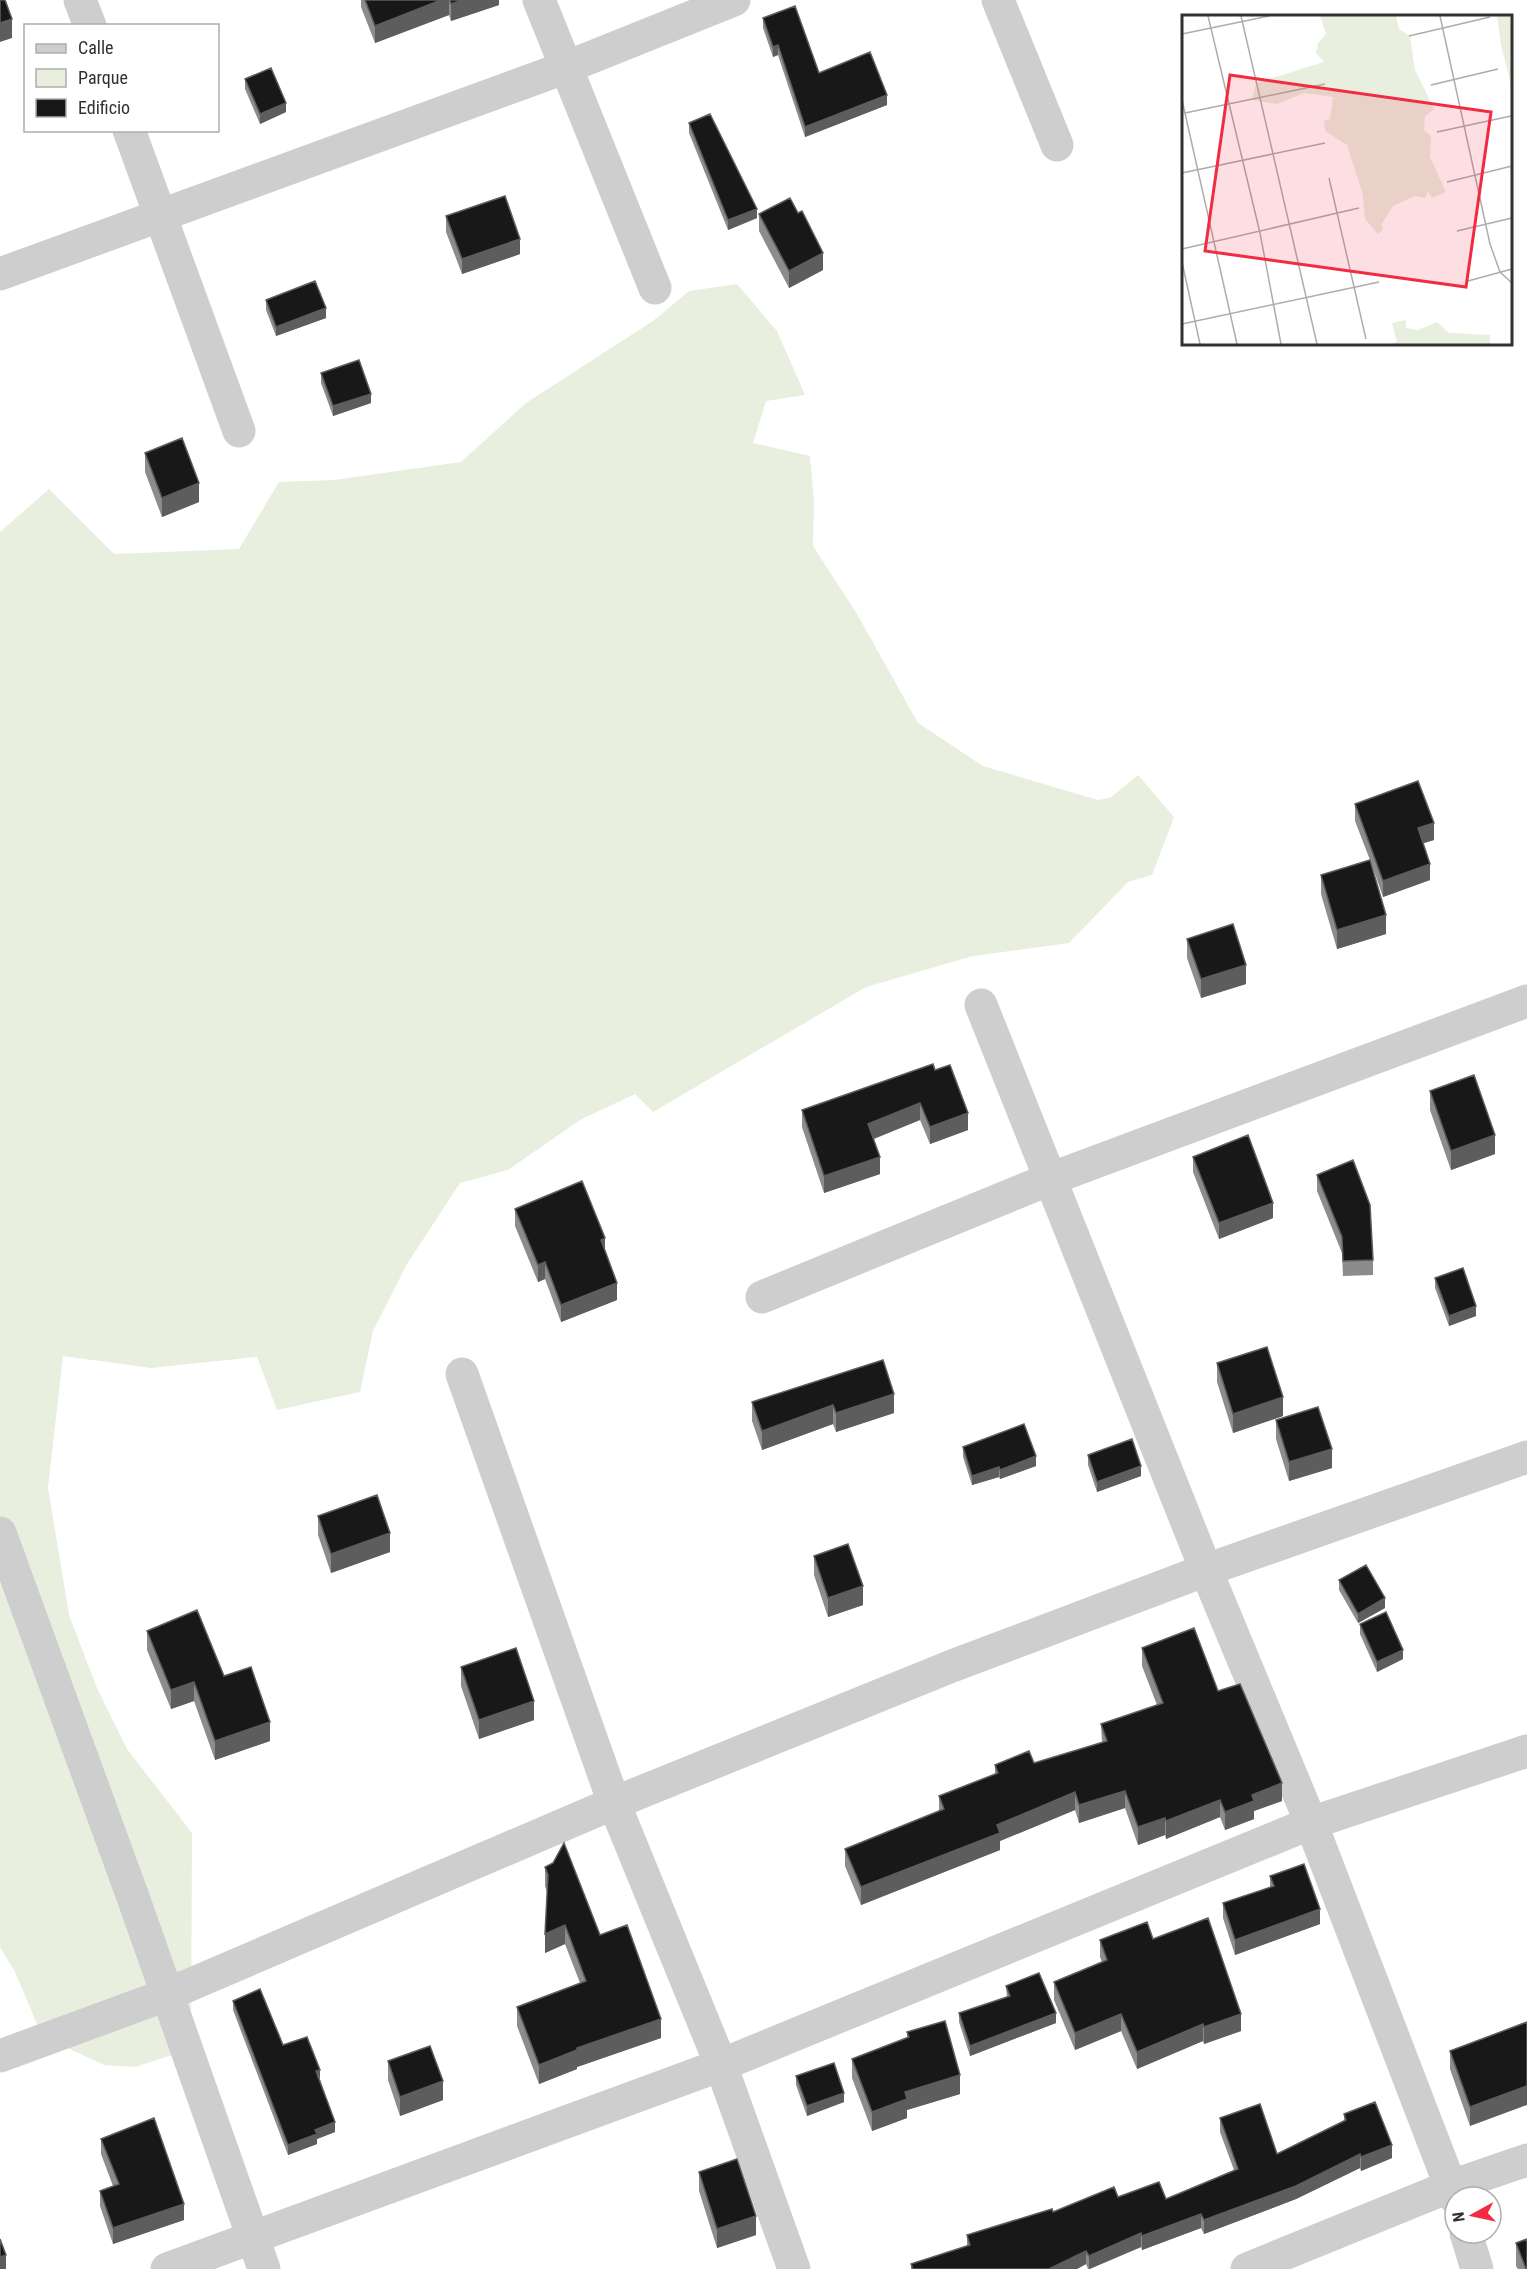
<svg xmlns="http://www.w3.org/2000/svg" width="1527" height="2269" font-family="'Roboto Condensed',sans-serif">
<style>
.green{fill:#e8efdf}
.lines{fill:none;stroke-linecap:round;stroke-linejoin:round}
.street{stroke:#cecece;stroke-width:33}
.wall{fill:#8c8c8c}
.shaded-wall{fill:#5d5d5d}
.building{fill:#181818;stroke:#5d5d5d;stroke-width:1.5}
.inset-road{fill:none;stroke:#adadad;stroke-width:1.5}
.view{fill:#f12b42;fill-opacity:0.15;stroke:#f12b42;stroke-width:3}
.inset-edge{fill:none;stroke:#313131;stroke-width:3}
</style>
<rect width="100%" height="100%" fill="#fff"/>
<path class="green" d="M 737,284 L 777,331 L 805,395 L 766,401 L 753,443 L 810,456 L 814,502 L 813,546 L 857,614 L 918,723 L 983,766 L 1098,800 L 1110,798 L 1138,775 L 1174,817 L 1152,875 L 1128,882 L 1069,943 L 973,956 L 866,987 L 653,1112 L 635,1094 L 580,1120 L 508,1170 L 460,1183 L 407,1264 L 373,1331 L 360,1392 L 277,1410 L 257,1357 L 151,1368 L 63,1356 L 48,1488 L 69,1615 L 97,1688 L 127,1749 L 192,1833 L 191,2049 L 135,2067 L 104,2065 L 42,2036 L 15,1972 L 0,1947 L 0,532 L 49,489 L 114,554 L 239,549 L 279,482 L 334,480 L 461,462 L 526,403 L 653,321 L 689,291 Z"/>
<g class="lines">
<path class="street" d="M 80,0 L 90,26
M 539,0 L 655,288
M 998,0 L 1057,145
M 129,130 L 239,431
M 0,274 L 567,67 L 734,0
M 981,1005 L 1206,1570 L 1311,1823 L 1455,2198
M 762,1297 L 1050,1179 L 1527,1001
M 462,1374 L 614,1803 L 721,2065 L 794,2269
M 0,1533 L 134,1900 L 264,2269
M 0,2056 L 166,1995 L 614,1803 L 952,1666 L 1206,1570 L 1527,1457
M 1466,2233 L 1477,2269
M 167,2269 L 721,2065 L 1311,1823 L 1527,1751
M 1247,2269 L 1451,2186 L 1527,2160"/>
</g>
<path class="wall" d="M 361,0 L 499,0 L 499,5 L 451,21 L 449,15 L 375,43 L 361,7 Z
M 763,18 L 819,73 L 887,105 L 805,137 L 778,55 L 773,57 L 763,28 Z
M 245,79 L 286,112 L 260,124 L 245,89 Z
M 689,123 L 757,218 L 728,230 L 689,133 Z
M 798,213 L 823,270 L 789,288 L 759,231 L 759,214 Z
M 446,216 L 520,254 L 462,274 L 446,232 Z
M 266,300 L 326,318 L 276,336 L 266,310 Z
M 321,373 L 371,403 L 333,416 L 321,383 Z
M 145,453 L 199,502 L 162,517 L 145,472 Z
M 1355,804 L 1434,840 L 1423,843 L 1430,880 L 1383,897 L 1371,862 L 1386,934 L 1337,949 L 1321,894 L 1321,875 L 1370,860 L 1355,821 Z
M 1187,939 L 1246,984 L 1201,998 L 1187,958 Z
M 935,1070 L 968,1130 L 930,1144 L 920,1120 L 874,1139 L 880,1174 L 824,1193 L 802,1127 L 802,1110 Z
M 1430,1091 L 1495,1154 L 1451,1170 L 1430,1110 Z
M 1193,1157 L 1273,1218 L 1219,1239 L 1193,1172 Z
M 1317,1175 L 1373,1260 L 1373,1275 L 1343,1276 L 1342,1253 L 1317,1191 Z
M 515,1209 L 605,1252 L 617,1300 L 561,1322 L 545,1279 L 538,1282 L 515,1226 Z
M 1435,1278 L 1476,1316 L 1449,1326 L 1435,1288 Z
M 883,1360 L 894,1413 L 836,1432 L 833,1424 L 762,1450 L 752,1421 L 752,1402 Z
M 1217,1363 L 1283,1416 L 1233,1433 L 1217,1382 Z
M 1276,1420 L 1332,1468 L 1289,1481 L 1276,1439 Z
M 963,1447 L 1036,1466 L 1000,1479 L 999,1477 L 972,1485 L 963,1457 Z
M 1088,1455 L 1141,1476 L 1097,1492 L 1088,1465 Z
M 318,1516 L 390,1552 L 331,1573 L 318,1535 Z
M 814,1556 L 863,1605 L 828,1617 L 814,1575 Z
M 1339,1580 L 1385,1608 L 1358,1623 L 1339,1590 Z
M 1360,1624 L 1403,1659 L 1377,1672 L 1360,1634 Z
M 147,1631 L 224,1676 L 270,1741 L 215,1760 L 194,1701 L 171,1709 L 147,1650 Z
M 1142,1648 L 1218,1691 L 1282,1801 L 1254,1811 L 1254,1819 L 1225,1830 L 1220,1817 L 1166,1839 L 1165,1835 L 1138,1845 L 1125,1808 L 1079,1823 L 1075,1810 L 1000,1841 L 1000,1850 L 861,1905 L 845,1866 L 845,1849 L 939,1811 L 939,1796 L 995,1774 L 995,1765 L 1034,1763 L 1102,1742 L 1101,1724 L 1157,1705 L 1142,1666 Z
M 461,1667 L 534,1720 L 479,1739 L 461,1686 Z
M 545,1867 L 600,1935 L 661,2038 L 577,2067 L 577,2069 L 539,2084 L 517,2026 L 517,2007 L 580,1983 L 565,1944 L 545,1953 L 547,1892 L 545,1886 Z
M 1270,1876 L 1320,1924 L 1235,1955 L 1223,1918 L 1223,1903 L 1270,1887 Z
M 1153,1939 L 1241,2031 L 1204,2044 L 1203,2041 L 1137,2069 L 1121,2031 L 1075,2050 L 1054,2000 L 1054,1982 L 1102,1962 L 1100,1957 L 1100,1940 Z
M 1006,1986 L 1056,2023 L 970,2056 L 959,2022 L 959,2013 L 1007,1997 Z
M 233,2001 L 320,2079 L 335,2132 L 317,2139 L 317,2144 L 288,2155 L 233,2010 Z
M 1527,2022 L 1470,2126 L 1450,2069 L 1450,2051 Z
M 907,2032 L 960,2094 L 907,2110 L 907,2118 L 872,2131 L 852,2078 L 852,2059 L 907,2038 Z
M 388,2061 L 443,2100 L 400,2116 L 388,2080 Z
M 796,2076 L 844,2102 L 807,2116 L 796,2085 Z
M 1344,2114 L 1392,2158 L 1361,2171 L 1360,2168 L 1296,2199 L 1204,2234 L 1201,2228 L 1142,2250 L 1141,2247 L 1090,2269 L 1088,2269 L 1086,2264 L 1077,2269 L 911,2269 L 911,2264 L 967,2246 L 967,2235 L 1053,2212 L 1118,2197 L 1166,2199 L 1234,2170 L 1220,2132 L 1220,2118 L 1277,2154 L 1344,2121 Z
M 101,2139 L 184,2220 L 113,2244 L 100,2206 L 100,2191 L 113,2186 L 101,2154 Z
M 699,2172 L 756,2235 L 717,2248 L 699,2191 Z
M 1516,2243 L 1527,2269 L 1518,2269 L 1516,2266 Z"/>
<path class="shaded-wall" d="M 441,0 L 449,0 L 449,15 L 375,43 L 375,26 Z
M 462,0 L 499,0 L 499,5 L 451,21 L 451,4 Z
M 12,19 L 12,38 L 0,42 L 0,23 Z
M 778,45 L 778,55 L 773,57 L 773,47 Z
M 887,95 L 887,105 L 805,137 L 805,127 Z
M 286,103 L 286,112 L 260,124 L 260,114 Z
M 757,209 L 757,218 L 728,230 L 728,220 Z
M 520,239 L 520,254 L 462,274 L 462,259 Z
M 823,253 L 823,270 L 789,288 L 789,271 Z
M 326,308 L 326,318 L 276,336 L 276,327 Z
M 371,394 L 371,403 L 333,416 L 333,406 Z
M 199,483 L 199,502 L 162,517 L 162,498 Z
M 1434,823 L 1434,840 L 1418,845 L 1418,828 Z
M 1430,864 L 1430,880 L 1383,897 L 1383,881 Z
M 1386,915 L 1386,934 L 1337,949 L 1337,930 Z
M 1246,965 L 1246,984 L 1201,998 L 1201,979 Z
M 920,1103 L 920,1120 L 868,1141 L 868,1124 Z
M 968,1113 L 968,1130 L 930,1144 L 930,1127 Z
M 1495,1135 L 1495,1154 L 1451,1170 L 1451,1151 Z
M 880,1157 L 880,1174 L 824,1193 L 824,1176 Z
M 1273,1203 L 1273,1218 L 1219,1239 L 1219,1223 Z
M 605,1238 L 605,1256 L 601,1240 Z
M 545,1262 L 545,1279 L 538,1282 L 538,1265 Z
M 617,1283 L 617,1300 L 561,1322 L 561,1305 Z
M 1476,1306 L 1476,1316 L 1449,1326 L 1449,1316 Z
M 894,1394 L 894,1413 L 836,1432 L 836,1413 Z
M 1283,1397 L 1283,1416 L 1233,1433 L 1233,1414 Z
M 833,1405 L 833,1424 L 762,1450 L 762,1431 Z
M 1332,1449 L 1332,1468 L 1289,1481 L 1289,1462 Z
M 1036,1456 L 1036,1466 L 1000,1479 L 1000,1470 Z
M 1141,1466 L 1141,1476 L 1097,1492 L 1097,1482 Z
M 999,1467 L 999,1477 L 972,1485 L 972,1476 Z
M 390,1533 L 390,1552 L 331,1573 L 331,1554 Z
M 863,1586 L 863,1605 L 828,1617 L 828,1598 Z
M 1385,1598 L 1385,1608 L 1358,1623 L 1358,1614 Z
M 1403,1650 L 1403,1659 L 1377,1672 L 1377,1662 Z
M 194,1682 L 194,1701 L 171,1709 L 171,1690 Z
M 534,1701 L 534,1720 L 479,1739 L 479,1720 Z
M 270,1722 L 270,1741 L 215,1760 L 215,1741 Z
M 1282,1783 L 1282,1801 L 1254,1811 L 1254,1819 L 1225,1830 L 1225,1812 L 1252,1795 Z
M 1125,1791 L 1125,1808 L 1079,1823 L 1079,1805 Z
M 1075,1792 L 1075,1810 L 1000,1841 L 1000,1850 L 861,1905 L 861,1887 L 997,1825 Z
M 1220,1800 L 1220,1817 L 1166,1839 L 1166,1821 Z
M 1165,1818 L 1165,1835 L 1138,1845 L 1138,1827 Z
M 1320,1909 L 1320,1924 L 1235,1955 L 1235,1940 Z
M 565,1925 L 565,1944 L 545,1953 L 545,1934 Z
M 1056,2013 L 1056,2023 L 970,2056 L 970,2046 Z
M 1121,2014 L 1121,2031 L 1075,2050 L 1075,2033 Z
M 1241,2014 L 1241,2031 L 1204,2044 L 1204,2027 Z
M 661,2019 L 661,2038 L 577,2067 L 577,2069 L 539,2084 L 539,2065 L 577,2048 Z
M 1203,2024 L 1203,2041 L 1137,2069 L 1137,2052 Z
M 320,2070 L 320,2079 L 316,2071 Z
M 960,2075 L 960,2094 L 907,2110 L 907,2118 L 872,2131 L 872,2112 L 905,2092 Z
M 443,2081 L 443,2100 L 400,2116 L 400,2097 Z
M 1527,2086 L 1527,2105 L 1470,2126 L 1470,2107 Z
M 844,2093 L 844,2102 L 807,2116 L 807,2106 Z
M 335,2122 L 335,2132 L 317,2139 L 317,2144 L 288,2155 L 288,2145 L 315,2130 Z
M 1392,2145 L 1392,2158 L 1361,2171 L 1361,2157 Z
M 1360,2154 L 1360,2168 L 1296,2199 L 1204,2234 L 1204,2220 Z
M 184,2204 L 184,2220 L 113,2244 L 113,2228 Z
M 1201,2214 L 1201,2228 L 1142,2250 L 1142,2236 Z
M 756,2216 L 756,2235 L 717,2248 L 717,2229 Z
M 1141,2233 L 1141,2247 L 1089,2269 L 1089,2256 Z
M 1086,2251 L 1086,2264 L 1077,2269 L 1049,2269 Z
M 6,2255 L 6,2269 L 0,2269 L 0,2257 Z"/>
<path class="building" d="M 0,0 L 5,0 L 12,19 L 0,23 Z
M 365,0 L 441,0 L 375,26 Z
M 450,0 L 462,0 L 451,4 Z
M 795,6 L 819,73 L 870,52 L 887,95 L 805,127 L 778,45 L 773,47 L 763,18 Z
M 271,68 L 286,103 L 260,114 L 245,79 Z
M 710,114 L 757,209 L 728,220 L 689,123 Z
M 505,196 L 520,239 L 462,259 L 446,216 Z
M 790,198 L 798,213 L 802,211 L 823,253 L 789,271 L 759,214 Z
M 315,281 L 326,308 L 276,327 L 266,300 Z
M 359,360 L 371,394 L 333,406 L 321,373 Z
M 182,438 L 199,483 L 162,498 L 145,453 Z
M 1418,781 L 1434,823 L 1418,828 L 1430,864 L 1383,881 L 1355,804 Z
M 1370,860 L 1386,915 L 1337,930 L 1321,875 Z
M 1233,924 L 1246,965 L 1201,979 L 1187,939 Z
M 933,1064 L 935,1070 L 950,1065 L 968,1113 L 930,1127 L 920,1103 L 868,1124 L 880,1157 L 824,1176 L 802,1110 Z
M 1474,1075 L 1495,1135 L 1451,1151 L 1430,1091 Z
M 1248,1135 L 1273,1203 L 1219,1223 L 1193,1157 Z
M 1353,1160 L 1370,1205 L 1373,1260 L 1343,1261 L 1342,1237 L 1317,1175 Z
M 582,1181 L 605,1238 L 601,1240 L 617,1283 L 561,1305 L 545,1262 L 538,1265 L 515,1209 Z
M 1463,1268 L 1476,1306 L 1449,1316 L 1435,1278 Z
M 1267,1347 L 1283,1397 L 1233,1414 L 1217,1363 Z
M 883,1360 L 894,1394 L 836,1413 L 833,1405 L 762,1431 L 752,1402 Z
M 1318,1407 L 1332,1449 L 1289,1462 L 1276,1420 Z
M 1024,1424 L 1036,1456 L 1000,1470 L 999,1467 L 972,1476 L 963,1447 Z
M 1132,1439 L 1141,1466 L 1097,1482 L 1088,1455 Z
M 377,1495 L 390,1533 L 331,1554 L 318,1516 Z
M 848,1544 L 863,1586 L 828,1598 L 814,1556 Z
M 1366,1565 L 1385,1598 L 1358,1614 L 1339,1580 Z
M 197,1610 L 224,1676 L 251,1667 L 270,1722 L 215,1741 L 194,1682 L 171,1690 L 147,1631 Z
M 1386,1612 L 1403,1650 L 1377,1662 L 1360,1624 Z
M 1194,1628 L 1218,1691 L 1240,1684 L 1282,1783 L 1252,1795 L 1254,1801 L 1225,1812 L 1220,1800 L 1166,1821 L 1165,1818 L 1138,1827 L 1125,1791 L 1079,1805 L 1075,1792 L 997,1825 L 1000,1833 L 861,1887 L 845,1849 L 944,1809 L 939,1796 L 998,1773 L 995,1765 L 1029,1751 L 1034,1763 L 1107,1741 L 1101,1724 L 1163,1703 L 1142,1648 Z
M 516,1648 L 534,1701 L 479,1720 L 461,1667 Z
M 564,1843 L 600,1935 L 627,1925 L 661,2019 L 577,2048 L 577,2050 L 539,2065 L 517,2007 L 586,1981 L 565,1925 L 545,1934 L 548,1875 L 545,1867 L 553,1863 Z
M 1304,1864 L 1320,1909 L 1235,1940 L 1223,1903 L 1274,1886 L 1270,1876 Z
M 1208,1918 L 1241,2014 L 1204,2027 L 1203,2024 L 1137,2052 L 1121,2014 L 1075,2033 L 1054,1982 L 1107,1960 L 1100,1940 L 1147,1922 L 1153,1939 Z
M 1039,1973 L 1056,2013 L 970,2046 L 959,2013 L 1010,1996 L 1006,1986 Z
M 260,1989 L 283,2045 L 307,2037 L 320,2070 L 316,2071 L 335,2122 L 315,2130 L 317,2134 L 288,2145 L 233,2001 Z
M 945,2021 L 960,2075 L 905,2092 L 907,2099 L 872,2112 L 852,2059 L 909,2037 L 907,2032 Z
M 1527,2022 L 1527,2086 L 1470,2107 L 1450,2051 Z
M 430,2046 L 443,2081 L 400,2097 L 388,2061 Z
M 834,2063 L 844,2093 L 807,2106 L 796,2076 Z
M 1375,2102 L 1392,2145 L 1361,2157 L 1360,2154 L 1296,2186 L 1204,2220 L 1201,2214 L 1142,2236 L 1141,2233 L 1089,2256 L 1086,2251 L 1049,2269 L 913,2269 L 911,2264 L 970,2245 L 967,2235 L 1052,2209 L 1053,2212 L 1114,2187 L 1118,2197 L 1159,2182 L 1166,2199 L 1238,2169 L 1220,2118 L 1260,2104 L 1277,2154 L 1346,2120 L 1344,2114 Z
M 154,2118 L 184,2204 L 113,2228 L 100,2191 L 119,2184 L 101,2139 Z
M 737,2159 L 756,2216 L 717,2229 L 699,2172 Z
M 0,2239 L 6,2255 L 0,2257 Z
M 1527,2239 L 1527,2269 L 1526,2269 L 1516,2243 Z"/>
<g transform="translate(1182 15)">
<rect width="330" height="330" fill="#fff"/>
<path d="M 138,1 L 214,1 L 217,14 L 228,21 L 233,55 L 252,94 L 243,101 L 242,115 L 249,121 L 248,142 L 264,177 L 250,183 L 246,176 L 243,183 L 233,181 L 211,191 L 199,210 L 201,215 L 196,219 L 183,204 L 181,180 L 165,130 L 143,116 L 142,106 L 148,104 L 151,82 L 122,78 L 95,89 L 70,85 L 74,68 L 142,47 L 134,38 L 136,28 L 144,19 ZM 315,1 L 330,1 L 330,73 L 319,30 ZM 224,305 L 224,313 L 236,315 L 255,307 L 267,318 L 308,320 L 308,329 L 209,329 L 215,327 L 210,308 Z" fill="#e8efdf"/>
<path class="inset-road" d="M 26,1 L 78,218 L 99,329M 59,1 L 135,329M 258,1 L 308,229 L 318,257 L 330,268M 0,19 L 87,1M 227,21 L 308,2M 249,70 L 316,54M 0,85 L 55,329M 3,98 L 143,69M 255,117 L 329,101M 0,158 L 143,128M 147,163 L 184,324M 265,167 L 330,151M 275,216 L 330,203M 0,234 L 177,193M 0,247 L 18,329M 286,266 L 330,254M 0,309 L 197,267"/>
<path class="view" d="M 48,60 L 309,97 L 284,272 L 23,236 Z"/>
<rect width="330" height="330" class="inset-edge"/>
</g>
<rect x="24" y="24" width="195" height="108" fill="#ffffff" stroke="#adadad" stroke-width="1.5"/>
<rect x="36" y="44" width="30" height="9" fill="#cecece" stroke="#adadad" stroke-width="1.5"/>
<text x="78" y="54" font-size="18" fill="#313131">Calle</text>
<rect x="36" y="69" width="30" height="18" fill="#e8efdf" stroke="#adadad" stroke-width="1.5"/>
<text x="78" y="84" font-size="18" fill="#313131">Parque</text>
<rect x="36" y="99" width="30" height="18" fill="#181818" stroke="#adadad" stroke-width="1.5"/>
<text x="78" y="114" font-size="18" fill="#313131">Edificio</text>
<g transform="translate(1473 2215) rotate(262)"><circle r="28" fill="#ffffff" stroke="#adadad" stroke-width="1.5"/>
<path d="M0-4.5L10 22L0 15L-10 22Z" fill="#f12b42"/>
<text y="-9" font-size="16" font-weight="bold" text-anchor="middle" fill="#313131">N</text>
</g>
</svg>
